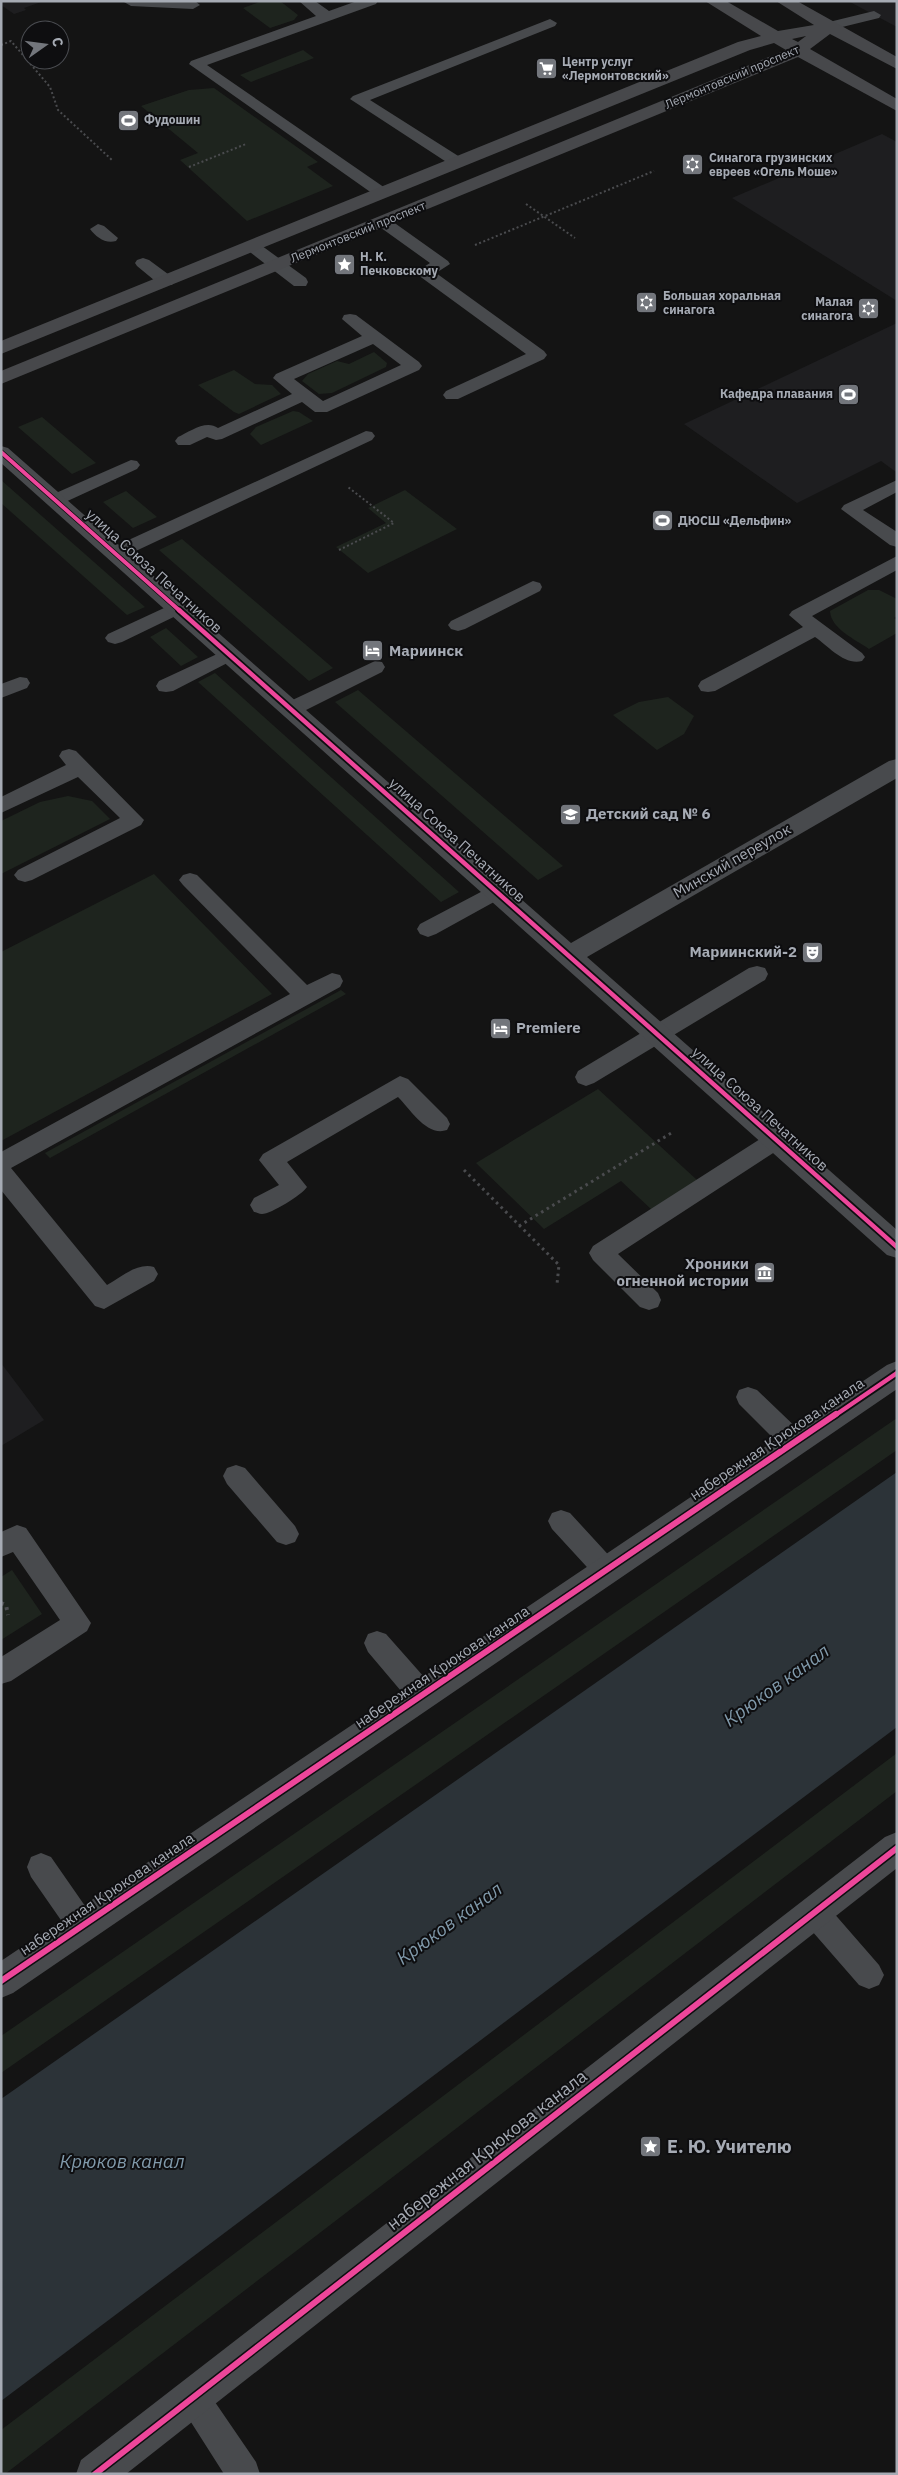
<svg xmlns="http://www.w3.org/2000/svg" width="898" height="2475" font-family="'IBM Plex Sans',sans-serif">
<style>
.built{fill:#1e1e20}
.green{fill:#1e241e}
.water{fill:#2c3338}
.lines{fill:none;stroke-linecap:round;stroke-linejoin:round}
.path-far2{stroke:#4a4b4e;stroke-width:2;stroke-dasharray:2 2.5;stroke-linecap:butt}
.path-far1{stroke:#4a4b4e;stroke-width:3;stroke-dasharray:2.5 4;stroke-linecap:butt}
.path{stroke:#4a4b4e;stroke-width:4;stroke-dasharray:3 4.5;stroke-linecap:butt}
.service{fill:#484a4d;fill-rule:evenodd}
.minor{fill:#484a4d;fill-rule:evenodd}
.secondary{fill:#47484b;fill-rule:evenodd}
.cycleway-far2-casing{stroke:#0e0e10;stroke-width:5.5}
.cycleway-far1-casing{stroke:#0e0e10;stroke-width:8}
.cycleway-casing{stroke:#0e0e10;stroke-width:9}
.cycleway-far2{stroke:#ed469a;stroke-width:4}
.cycleway-far1{stroke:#ed469a;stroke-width:4.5}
.cycleway{stroke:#ed469a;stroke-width:6}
.labels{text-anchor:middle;stroke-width:4;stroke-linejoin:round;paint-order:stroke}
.far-poi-label{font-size:12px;font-weight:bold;fill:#a6abb4;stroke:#0e0e10;text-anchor:start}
.far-street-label{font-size:12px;fill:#a6abb4;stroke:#0e0e10}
.street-label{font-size:15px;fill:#a6abb4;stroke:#0e0e10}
.poi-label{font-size:15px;font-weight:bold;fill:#a6abb4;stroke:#0e0e10;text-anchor:start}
.near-poi-label{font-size:18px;font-weight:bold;fill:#a6abb4;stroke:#0e0e10;text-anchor:start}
.near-street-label{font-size:18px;fill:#a6abb4;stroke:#0e0e10}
.near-water-label{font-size:19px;font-style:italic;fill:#819aab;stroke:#0e0e10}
</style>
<rect width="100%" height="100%" fill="#141414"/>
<path class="built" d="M 1,1 L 44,1 L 24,8 L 26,10 L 14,14 L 1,5 Z
M 897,1 L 897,27 L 850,2 L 851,1 Z
M 882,134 L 897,142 L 897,301 L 732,198 Z
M 897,323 L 896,472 L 881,461 L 797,503 L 684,424 Z
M 1,1363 L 44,1420 L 1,1446 Z"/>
<path class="green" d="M 262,1 L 280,1 L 298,15 L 294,20 L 270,28 L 243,8 Z
M 303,50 L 314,58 L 251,82 L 240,75 Z
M 214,88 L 318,162 L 307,167 L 333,186 L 247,221 L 180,160 L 198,153 L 141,106 L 189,90 Z
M 374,352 L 387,363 L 386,367 L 332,393 L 319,394 L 302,381 L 308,374 L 337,361 L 349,364 Z
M 234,370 L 255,384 L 272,385 L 281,394 L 239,414 L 234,412 L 198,385 Z
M 293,411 L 299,412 L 313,421 L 261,445 L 250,434 L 256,427 Z
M 42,417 L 96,463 L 72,474 L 18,427 Z
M 1,480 L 145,607 L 127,615 L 1,503 Z
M 405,490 L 457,529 L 368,573 L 336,547 L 386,523 L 368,508 Z
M 126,491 L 157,517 L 133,528 L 103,502 Z
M 182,539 L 333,668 L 309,681 L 159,550 Z
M 868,590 L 879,590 L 897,599 L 897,616 L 894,618 L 897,620 L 897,633 L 869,649 C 855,639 831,629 830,611 Z
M 166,628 L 198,657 L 181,666 L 150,637 Z
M 215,673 L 459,892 L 441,902 L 198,682 Z
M 358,690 L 563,866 L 538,880 L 335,702 Z
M 668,697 L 694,716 L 684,734 L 657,750 L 613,715 L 639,702 Z
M 68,796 L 92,801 L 110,819 L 1,874 L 1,821 L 40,802 Z
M 154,874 L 272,994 L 1,1141 L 1,952 Z
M 341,990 L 346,994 L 50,1158 L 45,1153 Z
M 598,1089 L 697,1180 L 652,1210 L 621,1181 L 544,1229 L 476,1163 Z
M 897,1418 L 897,1450 L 1,2073 L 1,2036 Z
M 12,1570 L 42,1614 L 1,1640 L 1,1577 Z
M 897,1753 L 897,1791 L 5,2474 L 1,2474 L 1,2430 Z"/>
<path class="water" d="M 897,1472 L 897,1727 L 1,2401 L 1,2099 Z"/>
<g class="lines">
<path class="path-far2" d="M 1,45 L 11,41 L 50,87 L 58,110 L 112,160
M 189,167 L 246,144
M 526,204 L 575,238
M 475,245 L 654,171
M 339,550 L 394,523 L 348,487"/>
<path class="path-far1" d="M 464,1170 L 559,1265 L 557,1284
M 519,1226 L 673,1132"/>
<path class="path" d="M 1,1603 L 6,1605 L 8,1615"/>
<path class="service" d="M 195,1 L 200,5 L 193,9 L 131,6 L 124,2 Z
M 299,1 L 315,1 L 329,11 L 357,1 L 378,1 L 376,4 L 207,65 L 388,190 L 390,193 L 388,196 L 376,196 L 189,64 L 191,61 L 316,16 Z
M 874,11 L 881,15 L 879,18 L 830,30 L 823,26 L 825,23 Z
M 550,19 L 557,23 L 555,26 L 370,100 L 463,159 L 465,162 L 463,165 L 451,165 L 350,99 L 353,96 Z
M 383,217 L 389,219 L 448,261 L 450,264 L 436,273 L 544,351 L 547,355 L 544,359 L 458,399 L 446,399 L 443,395 L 446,391 L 526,354 L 418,275 L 416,272 L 430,263 L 377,225 L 375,222 L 377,219 Z
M 98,224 L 104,226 L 118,238 L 116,241 C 105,244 96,237 90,229 Z
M 252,241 L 258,243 L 306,278 L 308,282 L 306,286 L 294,286 L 246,249 L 244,246 L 246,243 Z
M 143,258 L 149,260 L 172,277 L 174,281 L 172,285 L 160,285 L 137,266 L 135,263 L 137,260 Z
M 350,314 L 356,315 L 419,362 L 422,366 L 419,370 L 327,412 L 315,412 L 302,402 L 222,439 L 216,440 L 207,437 L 190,445 L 178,445 L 175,441 L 178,437 C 189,432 206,419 218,428 L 292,394 L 273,378 L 276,374 L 362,336 L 342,319 L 344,315 ZM 373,344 L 401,365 L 323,401 L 294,379 Z
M 366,431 L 372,432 L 375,436 L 372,440 L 123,557 L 109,557 L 107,553 L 109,549 Z
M 131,460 L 137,461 L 140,465 L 137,469 L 61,504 L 49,504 L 46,500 L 49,496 Z
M 897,480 L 897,492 L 863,510 L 897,532 L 897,547 L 890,545 L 841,509 L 844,505 Z
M 897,556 L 897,570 L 812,616 L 862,653 L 865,657 L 862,661 C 845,666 828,646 815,637 L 715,691 L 708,692 L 701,691 L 698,686 L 701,681 L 803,627 L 789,615 L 792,611 Z
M 533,581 L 540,583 L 542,587 L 540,591 L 465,629 L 458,631 L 451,629 L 448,625 L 451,621 Z
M 177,602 L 184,604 L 187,608 L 184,612 L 122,642 L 115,644 L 108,642 L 105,638 L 108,634 Z
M 230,648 L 237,650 L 240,654 L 237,658 L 173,691 L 166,692 L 159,691 L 156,686 L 159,681 Z
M 375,661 L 382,662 L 385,667 L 382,672 L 298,714 L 291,716 L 284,714 L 281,709 L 284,704 Z
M 20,677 L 27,678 L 30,683 L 27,688 L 1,698 L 1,684 Z
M 69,749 L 76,751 L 144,820 L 141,825 L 32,880 L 25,882 L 18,880 L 14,875 L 18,870 L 120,818 L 78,777 L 1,813 L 1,797 L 66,765 L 59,756 L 62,751 Z
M 190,873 L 197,875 L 307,985 L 332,973 L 340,975 L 343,981 L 340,987 L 11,1168 L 107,1285 C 121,1277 138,1262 154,1267 L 158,1274 L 154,1281 L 104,1309 L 95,1306 L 1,1190 L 1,1152 L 290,994 L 183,885 L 179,880 L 183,875 Z
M 496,884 L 503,887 L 507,892 L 503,897 L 436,934 L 428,937 L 420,934 L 417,929 L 420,924 Z
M 757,966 L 765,968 L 768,974 L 765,980 L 594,1083 L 586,1086 L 578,1083 L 575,1077 L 578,1071 L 749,968 Z
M 400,1076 L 408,1079 L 447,1118 L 450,1124 L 447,1130 C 427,1137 411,1110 398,1097 L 287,1162 L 307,1187 C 302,1195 271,1214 262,1214 C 259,1214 256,1212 254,1212 L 250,1205 L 254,1198 L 279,1185 L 259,1160 L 263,1154 Z
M 776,1131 L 784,1134 L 788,1140 L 784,1146 L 618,1254 L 658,1293 L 661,1300 L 658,1307 L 649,1310 L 640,1307 L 593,1260 L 589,1253 L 593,1246 L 768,1134 Z
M 748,1387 L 757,1390 L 804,1435 L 808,1443 L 804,1451 L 795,1454 L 786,1451 L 739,1404 L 736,1397 L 739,1390 Z
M 236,1465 L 245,1468 L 295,1526 L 299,1534 L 295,1542 L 286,1545 L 277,1542 L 227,1484 L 223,1476 L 227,1468 Z
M 561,1510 L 570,1513 L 615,1562 L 619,1570 L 615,1578 L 606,1582 L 597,1578 L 552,1529 L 548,1521 L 552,1513 Z
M 17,1525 L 26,1528 L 91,1623 L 87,1631 L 11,1681 L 1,1684 L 1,1657 L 60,1620 L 13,1552 L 1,1557 L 1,1532 Z
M 377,1631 L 386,1634 L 432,1686 L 436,1695 L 432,1704 L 422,1707 L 412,1704 L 368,1652 L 364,1643 L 368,1634 Z
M 41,1853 L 51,1857 L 92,1916 L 96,1926 L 92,1936 L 82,1940 L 72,1936 L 31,1877 L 27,1867 L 31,1857 Z
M 815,1899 L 825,1903 L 879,1965 L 884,1975 L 879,1985 L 869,1989 L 859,1985 L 805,1923 L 801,1913 L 805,1903 Z
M 193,2381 L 204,2386 L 256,2462 L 260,2474 L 224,2474 L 182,2408 L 177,2397 L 182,2386 Z"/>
<path class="minor" d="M 1,446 L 8,448 L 571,943 L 889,761 L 897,759 L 897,778 L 587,957 L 897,1230 L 897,1258 L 887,1255 L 1,463 Z
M 897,1361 L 897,1389 L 13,1993 L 1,1998 L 1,1961 L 887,1365 Z
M 897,1832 L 897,1868 L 126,2474 L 76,2474 L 81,2460 L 885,1837 Z"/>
<path class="secondary" d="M 705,1 L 726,1 L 778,31 L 814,25 L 776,1 L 797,1 L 897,57 L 897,69 L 830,34 L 810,49 L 897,99 L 897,111 L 798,57 L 1,384 L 1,371 L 786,50 L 774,43 L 750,50 L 1,354 L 1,341 L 738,42 L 761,36 ZM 806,36 L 798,42 L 792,39 Z"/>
<defs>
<path id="cycleway-far2" d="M 1,452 L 180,611"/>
<path id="cycleway-far1" d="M 179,610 L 897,1247
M 834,1416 L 897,1373"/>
<path id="cycleway" d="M 1,1981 L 836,1414
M 95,2474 L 897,1848"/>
</defs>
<use href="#cycleway-far2" class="cycleway-far2-casing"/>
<use href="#cycleway-far1" class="cycleway-far1-casing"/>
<use href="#cycleway" class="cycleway-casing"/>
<use href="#cycleway-far2" class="cycleway-far2"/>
<use href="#cycleway-far1" class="cycleway-far1"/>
<use href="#cycleway" class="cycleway"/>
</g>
<defs>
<symbol id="supermarket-square" viewBox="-11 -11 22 22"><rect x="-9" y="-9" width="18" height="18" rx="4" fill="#73767c" stroke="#0e0e10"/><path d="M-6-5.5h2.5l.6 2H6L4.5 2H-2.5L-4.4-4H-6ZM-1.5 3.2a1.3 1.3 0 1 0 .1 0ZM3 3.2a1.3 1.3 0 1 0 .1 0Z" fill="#fff"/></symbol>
<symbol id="stadium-square" viewBox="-11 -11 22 22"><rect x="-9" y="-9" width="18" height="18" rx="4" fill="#73767c" stroke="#0e0e10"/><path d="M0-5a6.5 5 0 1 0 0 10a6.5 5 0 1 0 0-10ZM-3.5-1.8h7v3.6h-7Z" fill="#fff"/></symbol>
<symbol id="synagogue-square" viewBox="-11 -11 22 22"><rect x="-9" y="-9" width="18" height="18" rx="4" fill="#73767c" stroke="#0e0e10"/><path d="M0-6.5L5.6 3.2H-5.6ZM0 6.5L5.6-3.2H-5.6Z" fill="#fff"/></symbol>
<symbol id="sight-square" viewBox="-11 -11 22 22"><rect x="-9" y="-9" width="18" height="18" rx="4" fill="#73767c" stroke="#0e0e10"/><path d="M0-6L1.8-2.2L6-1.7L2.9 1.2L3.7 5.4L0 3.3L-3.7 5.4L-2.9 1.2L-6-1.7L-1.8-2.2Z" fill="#fff"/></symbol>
<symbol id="hotel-square" viewBox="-11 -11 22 22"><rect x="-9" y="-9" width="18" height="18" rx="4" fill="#73767c" stroke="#0e0e10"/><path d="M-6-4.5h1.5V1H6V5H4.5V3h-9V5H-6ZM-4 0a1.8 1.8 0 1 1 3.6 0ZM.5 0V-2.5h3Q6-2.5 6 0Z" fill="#fff"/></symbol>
<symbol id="school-square" viewBox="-11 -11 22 22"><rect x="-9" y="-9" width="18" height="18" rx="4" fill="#73767c" stroke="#0e0e10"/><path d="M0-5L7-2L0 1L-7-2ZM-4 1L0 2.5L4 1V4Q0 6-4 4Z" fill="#fff"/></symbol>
<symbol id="theatre-square" viewBox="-11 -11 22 22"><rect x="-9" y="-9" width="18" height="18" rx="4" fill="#73767c" stroke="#0e0e10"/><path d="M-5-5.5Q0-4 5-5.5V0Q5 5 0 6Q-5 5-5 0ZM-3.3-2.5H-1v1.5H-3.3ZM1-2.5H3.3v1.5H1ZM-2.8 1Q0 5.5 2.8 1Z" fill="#fff"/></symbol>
<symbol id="museum-square" viewBox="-11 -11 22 22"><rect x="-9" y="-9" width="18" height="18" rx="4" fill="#73767c" stroke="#0e0e10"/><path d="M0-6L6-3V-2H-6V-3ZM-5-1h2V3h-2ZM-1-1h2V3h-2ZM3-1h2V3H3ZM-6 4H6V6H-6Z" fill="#fff"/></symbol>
</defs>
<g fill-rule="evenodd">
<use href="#supermarket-square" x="534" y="56" width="25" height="25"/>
<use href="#stadium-square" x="116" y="108" width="25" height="25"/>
<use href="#synagogue-square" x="680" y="152" width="25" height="25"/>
<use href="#sight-square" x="332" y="252" width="25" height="25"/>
<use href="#synagogue-square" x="634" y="290" width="25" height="25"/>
<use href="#synagogue-square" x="856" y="296" width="25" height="25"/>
<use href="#stadium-square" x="836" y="382" width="25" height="25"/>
<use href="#stadium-square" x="650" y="508" width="25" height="25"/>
<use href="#hotel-square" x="360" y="638" width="25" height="25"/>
<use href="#school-square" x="558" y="802" width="25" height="25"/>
<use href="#theatre-square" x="800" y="940" width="25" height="25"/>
<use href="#hotel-square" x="488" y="1016" width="25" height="25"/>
<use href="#museum-square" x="752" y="1260" width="25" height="25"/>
<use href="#sight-square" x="638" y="2134" width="25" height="25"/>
</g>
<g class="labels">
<g class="far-poi-label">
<text x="562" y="66">Центр услуг<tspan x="562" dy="14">«Лермонтовский»</tspan></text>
<text x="144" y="124">Фудошин</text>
<text x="709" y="162">Синагога грузинских<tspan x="709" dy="14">евреев «Огель Моше»</tspan></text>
<text x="360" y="261">Н. К.<tspan x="360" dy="14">Печковскому</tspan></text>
<text x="663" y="300">Большая хоральная<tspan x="663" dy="14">синагога</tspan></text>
<text x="853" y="306" text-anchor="end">Малая<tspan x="853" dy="14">синагога</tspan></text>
<text x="833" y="398" text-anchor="end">Кафедра плавания</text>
<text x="678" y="525">ДЮСШ «Дельфин»</text>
</g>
<g class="far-street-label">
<text transform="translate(732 77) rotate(-23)" y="4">Лермонтовский проспект</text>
<text transform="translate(358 232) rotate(-22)" y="4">Лермонтовский проспект</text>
</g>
<g class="street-label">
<text transform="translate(154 571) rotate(42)" y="5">улица Союза Печатников</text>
<text transform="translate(457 840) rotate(42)" y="5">улица Союза Печатников</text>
<text transform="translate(732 861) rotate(-30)" y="5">Минский переулок</text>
<text transform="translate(760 1109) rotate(42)" y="5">улица Союза Печатников</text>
<text transform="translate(777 1439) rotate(-34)" y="5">набережная Крюкова канала</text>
<text transform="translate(442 1667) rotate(-34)" y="5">набережная Крюкова канала</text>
<text transform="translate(107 1894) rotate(-34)" y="5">набережная Крюкова канала</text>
</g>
<g class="poi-label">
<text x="389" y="656">Мариинск</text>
<text x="586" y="819">Детский сад № 6</text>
<text x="797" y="957" text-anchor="end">Мариинский-2</text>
<text x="516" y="1033">Premiere</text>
<text x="749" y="1269" text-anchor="end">Хроники<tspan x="749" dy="17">огненной истории</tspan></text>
</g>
<g class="near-poi-label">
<text x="667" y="2153">Е. Ю. Учителю</text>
</g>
<g class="near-street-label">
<text transform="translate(487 2150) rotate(-38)" y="6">набережная Крюкова канала</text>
</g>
<g class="near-water-label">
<text transform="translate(776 1685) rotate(-36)" y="7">Крюков канал</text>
<text transform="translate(449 1923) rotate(-36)" y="7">Крюков канал</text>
<text x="122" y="2168">Крюков канал</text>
</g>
</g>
<rect width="898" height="2475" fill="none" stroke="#a6abb4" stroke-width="5"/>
<g transform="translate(45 45) rotate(76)"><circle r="24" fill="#0e0e10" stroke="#4b4d52"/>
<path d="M0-4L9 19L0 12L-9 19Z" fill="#73767c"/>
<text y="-8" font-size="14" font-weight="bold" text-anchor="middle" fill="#a6abb4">С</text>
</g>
</svg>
